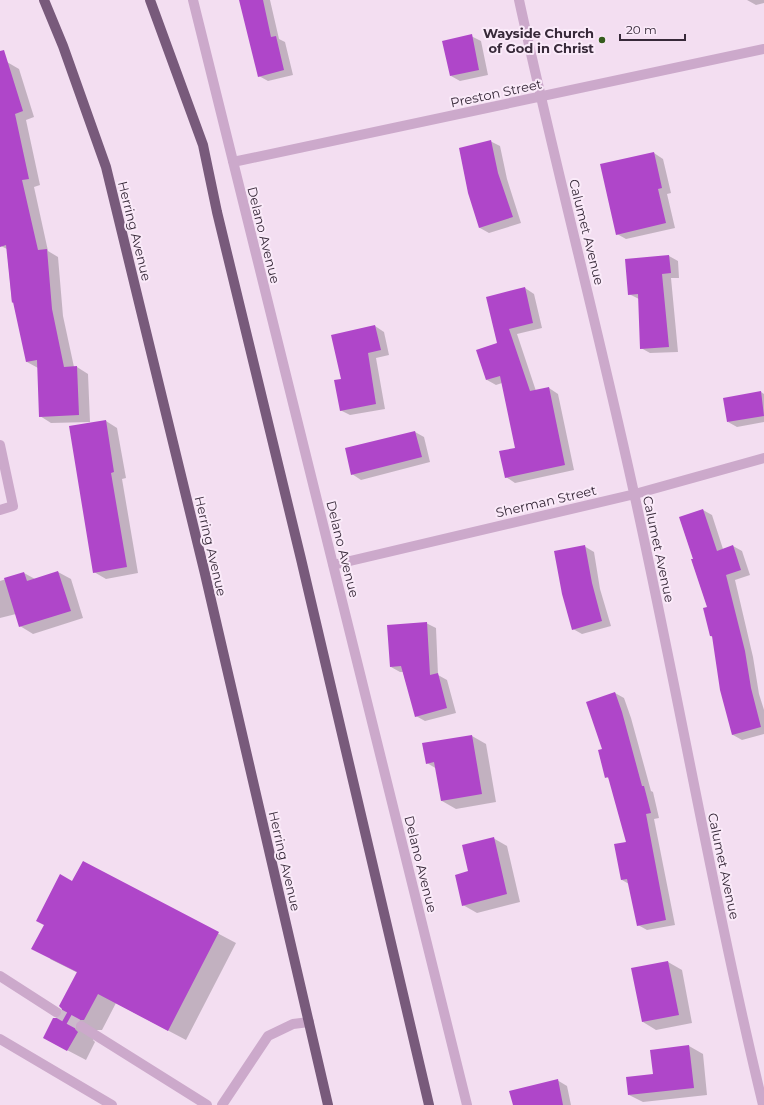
<svg xmlns="http://www.w3.org/2000/svg" width="764" height="1105" font-family="Montserrat,sans-serif">
<style>
.shadow{fill:#0003}
.building{fill:#af46c9}
.lines{fill:none;stroke-linecap:round;stroke-linejoin:round}
.minor-tunnel{stroke:#cdbacc;stroke-width:10;stroke-dasharray:10 5;stroke-linecap:butt}
.minor{stroke:#cca9cb;stroke-width:10}
.major{stroke:#785a7b;stroke-width:10}
.poi-dot{fill:#355c1d;stroke:#faeaf9;stroke-width:1.5}
.labels{text-anchor:middle;stroke-width:4;stroke-linejoin:round;paint-order:stroke}
.poi-label{font-size:13px;font-weight:bold;fill:#372939;stroke:#faeaf9;text-anchor:end}
.street-label{font-size:13px;fill:#372939;stroke:#faeaf9}
</style>
<rect width="100%" height="100%" fill="#f3def1"/>
<path class="shadow" d="M 240,0 L 270,0 L 279,39 L 285,42 L 293,75 L 268,81 L 259,76 Z
M 747,0 L 764,0 L 764,3 L 756,5 Z
M 471,36 L 481,41 L 488,75 L 460,81 L 451,76 Z
M 0,51 L 4,64 L 7,62 L 19,69 L 34,117 L 26,120 L 40,185 L 34,187 L 48,251 L 58,257 L 63,316 L 74,367 L 77,367 L 88,374 L 90,422 L 51,423 L 40,416 L 38,368 L 27,362 L 14,303 L 12,302 L 7,249 L 1,246 L 0,241 Z
M 490,141 L 500,146 L 507,179 L 521,223 L 489,233 L 480,228 L 470,193 Z
M 654,153 L 663,159 L 671,193 L 667,194 L 675,228 L 626,239 L 617,234 Z
M 669,256 L 678,261 L 679,278 L 671,278 L 678,352 L 650,353 L 641,348 L 639,299 L 629,294 Z
M 525,288 L 534,294 L 542,328 L 517,334 L 536,391 L 549,388 L 558,394 L 574,470 L 515,483 L 506,477 L 517,448 L 502,383 L 496,385 L 487,380 L 498,344 Z
M 375,326 L 384,332 L 389,355 L 376,358 L 385,409 L 350,415 L 340,410 L 342,380 Z
M 761,392 L 764,394 L 764,422 L 737,427 L 728,422 Z
M 106,421 L 117,428 L 126,478 L 122,479 L 138,573 L 106,579 L 94,572 Z
M 415,432 L 424,437 L 430,462 L 361,480 L 352,474 Z
M 703,510 L 712,515 L 723,549 L 733,546 L 742,551 L 750,575 L 735,580 L 753,657 L 759,694 L 764,710 L 764,734 L 742,740 L 733,735 L 713,637 L 710,636 L 708,608 L 694,559 Z
M 584,546 L 594,552 L 600,589 L 611,626 L 582,634 L 573,629 Z
M 58,572 L 71,579 L 83,618 L 33,634 L 20,626 L 16,614 L 0,618 L 0,581 L 24,573 L 35,579 Z
M 426,623 L 436,628 L 438,675 L 447,680 L 456,713 L 425,721 L 416,716 L 403,672 L 400,672 L 391,667 Z
M 615,693 L 624,698 L 631,718 L 651,791 L 653,792 L 659,818 L 654,819 L 675,925 L 647,930 L 638,925 L 629,884 L 622,880 L 627,843 L 610,779 L 606,777 L 604,750 Z
M 472,736 L 486,744 L 496,802 L 456,809 L 442,801 L 437,769 L 427,763 L 423,744 Z
M 493,838 L 507,846 L 520,902 L 477,913 L 463,905 L 469,872 Z
M 83,862 L 236,943 L 186,1040 L 116,1003 L 102,1030 L 96,1030 L 93,1033 L 93,1040 L 95,1042 L 86,1060 L 44,1038 L 63,1016 L 78,973 L 50,959 L 72,882 Z
M 668,962 L 682,970 L 692,1023 L 656,1030 L 643,1022 Z
M 689,1046 L 703,1054 L 707,1095 L 643,1102 L 629,1095 Z
M 557,1080 L 567,1086 L 571,1105 L 514,1105 Z"/>
<path class="building" d="M 239,0 L 263,0 L 271,37 L 276,36 L 284,70 L 258,77 Z
M 472,34 L 479,70 L 450,76 L 442,41 Z
M 4,50 L 23,111 L 15,114 L 29,179 L 22,180 L 38,250 L 47,249 L 52,309 L 64,367 L 77,366 L 79,415 L 39,417 L 37,360 L 26,362 L 13,302 L 12,303 L 6,245 L 0,247 L 0,51 Z
M 491,140 L 498,173 L 513,217 L 479,228 L 468,193 L 459,148 Z
M 654,152 L 662,188 L 658,189 L 666,223 L 616,235 L 600,164 Z
M 669,255 L 671,273 L 662,274 L 669,347 L 640,349 L 638,294 L 628,295 L 625,259 Z
M 525,287 L 533,323 L 509,329 L 530,391 L 549,387 L 565,465 L 505,478 L 499,451 L 515,448 L 500,376 L 486,380 L 476,350 L 497,343 L 486,297 Z
M 375,325 L 381,350 L 368,353 L 376,404 L 340,411 L 334,380 L 341,379 L 331,335 Z
M 761,391 L 764,416 L 727,422 L 723,398 Z
M 106,420 L 114,472 L 111,473 L 127,567 L 93,573 L 69,426 Z
M 415,431 L 422,457 L 351,475 L 345,448 Z
M 703,509 L 717,551 L 733,545 L 741,570 L 726,575 L 745,651 L 751,688 L 761,727 L 732,735 L 720,690 L 712,636 L 710,636 L 703,608 L 707,607 L 691,559 L 693,559 L 679,517 Z
M 585,545 L 592,583 L 602,621 L 572,630 L 562,594 L 554,551 Z
M 58,571 L 71,611 L 19,627 L 4,578 L 24,572 L 27,581 Z
M 427,622 L 430,675 L 438,673 L 447,708 L 415,717 L 401,666 L 390,667 L 387,625 Z
M 615,692 L 622,712 L 642,786 L 644,786 L 651,813 L 646,814 L 666,920 L 637,926 L 627,879 L 621,880 L 614,844 L 626,842 L 608,777 L 605,778 L 598,750 L 602,749 L 586,702 Z
M 472,735 L 482,794 L 441,801 L 434,762 L 426,764 L 422,743 Z
M 494,837 L 507,894 L 462,906 L 455,875 L 468,871 L 462,845 Z
M 83,861 L 219,932 L 168,1031 L 98,994 L 84,1020 L 78,1020 L 75,1023 L 75,1029 L 78,1032 L 67,1051 L 43,1038 L 53,1018 L 59,1018 L 62,1015 L 62,1009 L 59,1006 L 77,972 L 31,949 L 44,925 L 36,921 L 60,874 L 72,881 Z
M 668,961 L 679,1015 L 642,1022 L 631,968 Z
M 689,1045 L 694,1088 L 628,1095 L 626,1077 L 653,1074 L 650,1050 Z
M 558,1079 L 563,1105 L 513,1105 L 509,1091 Z"/>
<g class="lines">
<path class="minor-tunnel" d="M 56,1012 L 81,1026"/>
<path class="minor" d="M 193,0 L 467,1105
M 519,0 C 555,165 598,328 634,493 C 679,697 714,902 763,1105
M 233,162 L 764,49
M 0,445 L 13,506 L 0,510
M 333,565 L 635,494 L 764,458
M 0,976 L 56,1012
M 81,1026 L 207,1105
M 0,1039 L 112,1105
M 222,1105 L 268,1036 L 293,1024 L 309,1022"/>
<path class="major" d="M 44,0 L 63,46 L 106,167 L 205,574 L 328,1105
M 150,0 L 203,145 L 217,212 L 301,559 L 429,1105"/>
</g>
<circle class="poi-dot" cx="602" cy="40" r="4"/>
<g class="labels">
<g class="poi-label">
<text x="594" y="38">Wayside Church<tspan x="594" dy="15">of God in Christ</tspan></text>
</g>
<g class="street-label">
<text transform="translate(496 93) rotate(-12)" y="5">Preston Street</text>
<text transform="translate(135 231) rotate(76)" y="5">Herring Avenue</text>
<text transform="translate(587 232) rotate(76)" y="5">Calumet Avenue</text>
<text transform="translate(264 235) rotate(76)" y="5">Delano Avenue</text>
<text transform="translate(546 501) rotate(-13)" y="5">Sherman Street</text>
<text transform="translate(211 546) rotate(77)" y="5">Herring Avenue</text>
<text transform="translate(343 549) rotate(76)" y="5">Delano Avenue</text>
<text transform="translate(659 549) rotate(78)" y="5">Calumet Avenue</text>
<text transform="translate(285 861) rotate(77)" y="5">Herring Avenue</text>
<text transform="translate(421 864) rotate(76)" y="5">Delano Avenue</text>
<text transform="translate(724 866) rotate(78)" y="5">Calumet Avenue</text>
</g>
</g>
<path d="M620 34v6h65v-6" fill="none" stroke="#372939" stroke-width="2"/>
<text x="626" y="34" font-size="12" fill="#372939" stroke="#faeaf9" stroke-width="3" paint-order="stroke">20 m</text>
</svg>
